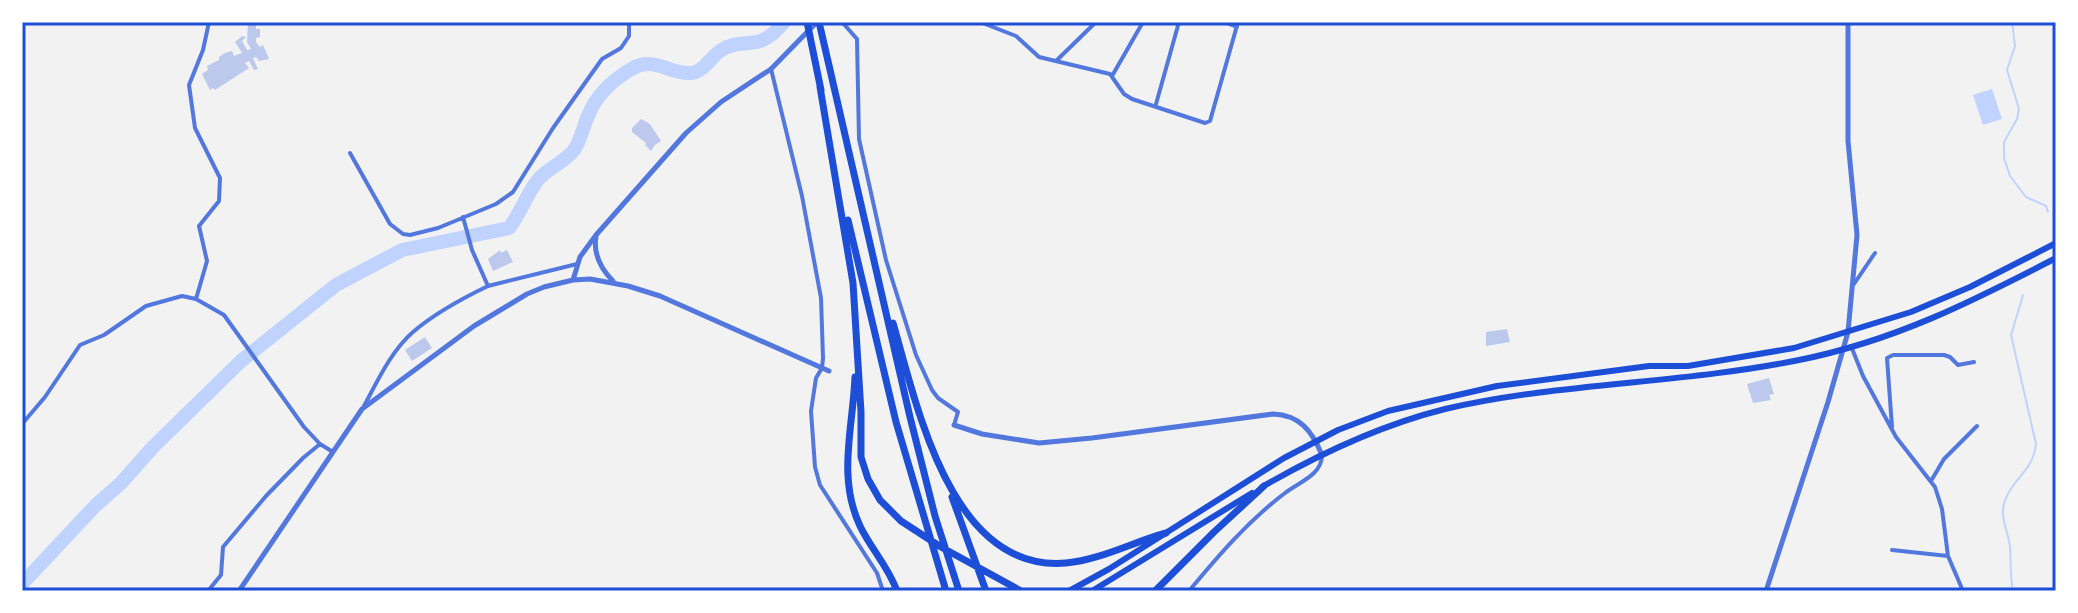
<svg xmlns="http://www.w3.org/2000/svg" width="2078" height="613" font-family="'Open Sans',sans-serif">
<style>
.water{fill:#bfd3fe}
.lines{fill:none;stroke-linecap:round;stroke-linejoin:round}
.stream{stroke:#bfd3fe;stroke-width:2}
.river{stroke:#bfd3fe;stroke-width:14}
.building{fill:#bdc9ec}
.minor{stroke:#5277de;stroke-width:4}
.tertiary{stroke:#5277de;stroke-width:5}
.trunk{stroke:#1d4ed8;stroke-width:6}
.motorway{stroke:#1d4ed8;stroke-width:7}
.neatline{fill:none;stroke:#1d4ed8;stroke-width:3}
</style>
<rect width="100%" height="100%" fill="#f2f2f2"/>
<path class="water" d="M 1992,89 L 2002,119 L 1983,125 L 1973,95 Z"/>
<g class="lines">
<path class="stream" d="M 2012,22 L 2015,46 L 2007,70 L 2019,109 L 2017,119 L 2004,142 L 2004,158 L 2010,176 L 2026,197 L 2046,206 L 2048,212
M 2013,591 C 2010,576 2011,562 2010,547 C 2008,530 1998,515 2006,498 C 2015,476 2033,471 2036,444 L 2011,335 L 2023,295"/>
<path class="river" d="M 22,584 L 95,506 L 121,483 L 153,447 L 241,361 L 336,285 L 402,250 L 509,228 C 520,214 526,196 537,181 C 547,168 564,163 574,150 C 581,140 583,127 588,116 C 596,95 614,79 633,68 C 655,56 670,75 692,73 C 703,72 711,57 720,51 C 746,34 756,56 784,22"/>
</g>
<path class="building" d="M 248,22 L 261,22 L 261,25 L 256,25 L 256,29 L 260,29 L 260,37 L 256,38 L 256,42 L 260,47 L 263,45 L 269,59 L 259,61 L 256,57 L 253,58 L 258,69 L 254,70 L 249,61 L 245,63 L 249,68 L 215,90 L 213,88 L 210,90 L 202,74 L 208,70 L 207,66 L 219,60 L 219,57 L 225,53 L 232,51 L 234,56 L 242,53 L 235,42 L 242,36 L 246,37 L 242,41 L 247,50 L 251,49 L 247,42 Z
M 641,119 L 650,124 L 661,141 L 655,145 L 651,151 L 645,145 L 646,143 L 632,132 L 632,128 Z
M 500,250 L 501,253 L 507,250 L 513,262 L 493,271 L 488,259 Z
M 1507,329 L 1510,342 L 1486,346 L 1486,332 Z
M 425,337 L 432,348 L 412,361 L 405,350 Z
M 1769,378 L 1774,394 L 1769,395 L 1771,400 L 1753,403 L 1747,384 Z"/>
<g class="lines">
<path class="minor" d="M 842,22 L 857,39 L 859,139 L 886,260 L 916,355 L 932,390 L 938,398 L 958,412 L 954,425
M 980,22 L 1016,36 L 1039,57 L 1110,74 L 1124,94 L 1132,99 L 1205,123 L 1210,121 L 1238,22
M 1224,22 L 1237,27
M 1056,61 L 1096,22
M 771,69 L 802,196 L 821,298 L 823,358 L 822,368 L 816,378 L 811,411 L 815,467 L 820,485 L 877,573 L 883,591
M 1112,76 L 1143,22
M 1156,104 L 1179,22
M 350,153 L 390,224 L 403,234 L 410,235 L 438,228 L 496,204 L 513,192 L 553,128 L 602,59 L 621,48 L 629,36 L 629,22
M 463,217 L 472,250 L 488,286 L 577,264
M 1854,284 L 1875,253
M 196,299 L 207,261 L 199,226 L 219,201 L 220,178 L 195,128 L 189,85 L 203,50 L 209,22
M 1851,346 L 1863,376 L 1896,437 L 1935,487 L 1942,509 L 1948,556 L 1963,591
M 364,406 C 377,382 391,351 413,332 C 435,313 461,299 488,286
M 22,424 L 45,397 L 80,345 L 104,335 L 146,306 L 182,296 L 196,299 L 224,315 L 304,427 L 320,444
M 1892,427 L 1887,358 L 1893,355 L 1944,355 L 1950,357 L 1958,365 L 1974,362
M 1931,481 L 1944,459 L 1977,426
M 1892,550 L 1948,556
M 208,591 L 221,575 L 223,547 L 266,496 L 303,458 L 320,444 L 333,452
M 1189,591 C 1218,556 1248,521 1285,493 C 1299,482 1322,475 1322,455"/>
<path class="tertiary" d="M 596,236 C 593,254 600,268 613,281
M 573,280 L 580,257 L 596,235 L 686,133 L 721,102 L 771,69 L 817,22
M 954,425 L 982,434 L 1039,443 L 1092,438 L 1273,414 C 1300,415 1312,431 1322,455
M 239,591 L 362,409 L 474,326 L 527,294 L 544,287 L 573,280 L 590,279 L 628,286 L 660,296 L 829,371
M 1766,591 L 1828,402 L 1848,332 L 1857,235 L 1848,141 L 1848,22"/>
<path class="trunk" d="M 1262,487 C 1319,454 1381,425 1445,409 C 1561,382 1682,384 1799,360 C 1894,341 1971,302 2056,258
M 1069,591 L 1109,569 L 1284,458 L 1338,430 L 1388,411 L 1497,386 L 1649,366 L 1688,366 L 1794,348 L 1911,312 L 1970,287 L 2056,243
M 1092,591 L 1252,493"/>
<path class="motorway" d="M 807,22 L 821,90
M 819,22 L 910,417 L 935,516 L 959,591
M 820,87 L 853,283 L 861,412 L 861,457 L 868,479 L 880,500 L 901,521 L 941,547 L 1021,591
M 848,220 L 896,422 L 946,591
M 893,323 C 917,406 951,573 1066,563 C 1100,560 1133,542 1166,533
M 855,377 C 853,428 837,477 860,526 C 871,549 888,566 897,591
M 952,497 L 986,591
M 1155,591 L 1214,532 L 1264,486"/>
</g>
<rect width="2078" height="613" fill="none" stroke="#ffffff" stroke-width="48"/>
<rect x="24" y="24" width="2030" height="565" class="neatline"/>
</svg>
